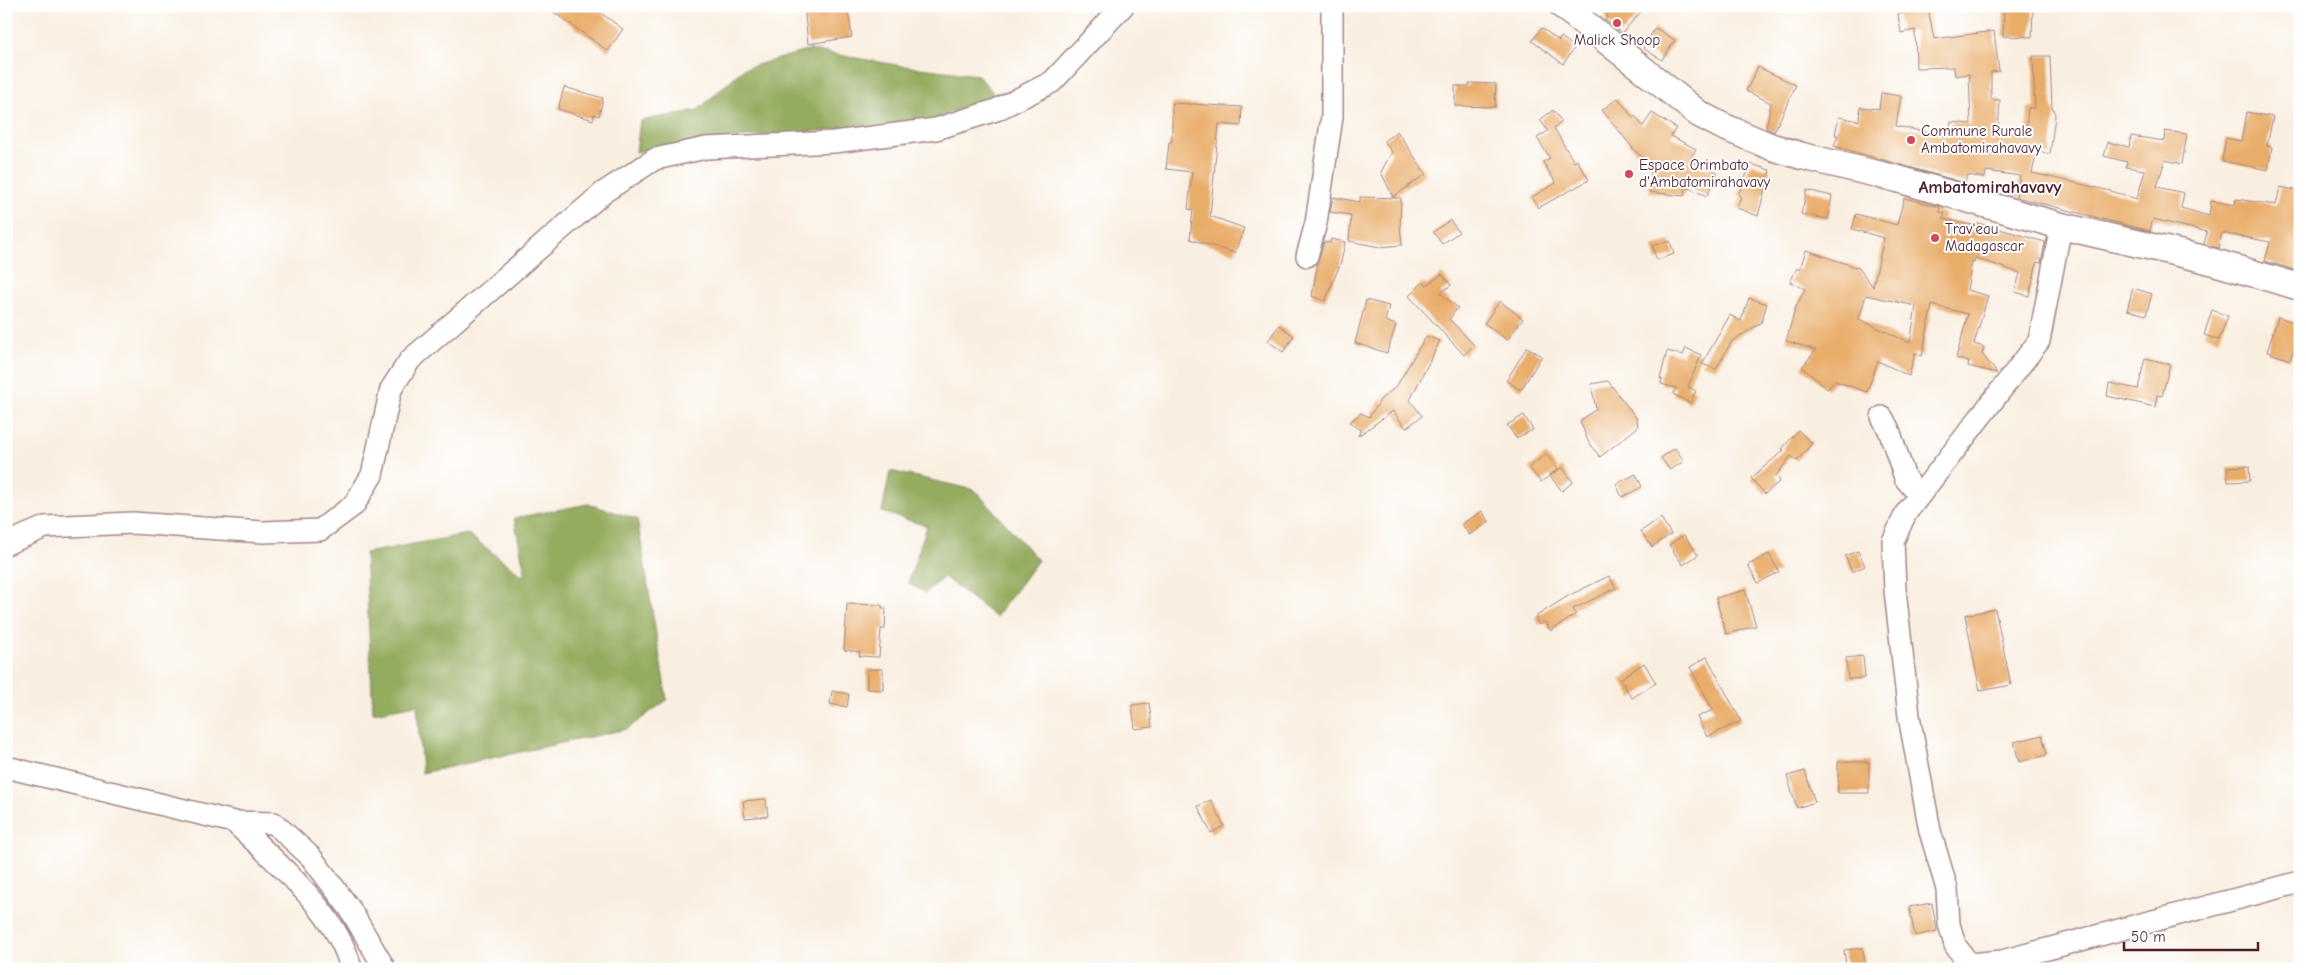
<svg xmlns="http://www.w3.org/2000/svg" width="2306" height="975" font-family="'Comic Neue',sans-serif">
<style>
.forest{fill:#94ac5f;stroke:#6f6645}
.building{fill:#e9ad6a;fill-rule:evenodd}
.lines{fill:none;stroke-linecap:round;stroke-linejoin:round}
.minor-casing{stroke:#a28786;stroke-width:24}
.major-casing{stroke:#a28786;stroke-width:29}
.minor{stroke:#fff;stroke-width:21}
.major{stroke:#fff;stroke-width:26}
.poi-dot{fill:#d1495b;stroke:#fff;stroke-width:2}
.labels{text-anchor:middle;stroke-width:4;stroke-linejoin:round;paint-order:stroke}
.poi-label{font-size:15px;fill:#4a1f2b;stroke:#fff;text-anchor:start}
.quarter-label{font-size:18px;font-weight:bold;fill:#4a1f2b;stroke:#fff}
</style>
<rect width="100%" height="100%" fill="#fff"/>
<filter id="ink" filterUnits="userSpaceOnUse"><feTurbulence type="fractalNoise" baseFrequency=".02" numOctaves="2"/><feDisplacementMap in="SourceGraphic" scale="10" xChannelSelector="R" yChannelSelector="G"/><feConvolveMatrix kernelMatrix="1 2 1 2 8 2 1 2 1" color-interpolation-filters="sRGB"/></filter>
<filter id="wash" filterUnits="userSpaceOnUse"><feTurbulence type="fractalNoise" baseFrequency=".0096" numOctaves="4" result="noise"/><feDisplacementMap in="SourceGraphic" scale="20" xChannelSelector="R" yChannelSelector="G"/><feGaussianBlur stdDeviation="1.12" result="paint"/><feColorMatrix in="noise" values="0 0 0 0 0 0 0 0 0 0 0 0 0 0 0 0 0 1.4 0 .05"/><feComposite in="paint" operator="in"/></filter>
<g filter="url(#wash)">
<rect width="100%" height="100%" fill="#f9efe1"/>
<path class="forest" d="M 809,50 L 903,66 L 978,75 L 995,95 L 930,121 L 701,141 L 636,152 L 640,121 L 698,110 L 743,69 Z
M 890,471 L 975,490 L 1038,560 L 996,617 L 944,577 L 925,593 L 908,583 L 927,526 L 882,512 Z
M 588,504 L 637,519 L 667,700 L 627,729 L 422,773 L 417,705 L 373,713 L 365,553 L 468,534 L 526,578 L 514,518 Z"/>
<g id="blocks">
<path class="building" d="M 545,6 L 591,6 L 623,29 L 608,51 Z
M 804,6 L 847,6 L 852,37 L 808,44 Z
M 1595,6 L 1646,6 L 1622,33 L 1605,20 L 1608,16 Z
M 2004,6 L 2033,7 L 2032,37 L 2003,36 Z
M 1928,8 L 1934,39 L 1994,31 L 1999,71 L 1991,72 L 1991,99 L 2000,100 L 1998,132 L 2026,135 L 2028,108 L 2035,108 L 2033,56 L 2050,56 L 2052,109 L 2054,109 L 2055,116 L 2050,154 L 2037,151 L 2032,173 L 2111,191 L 2137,199 L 2145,170 L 2126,167 L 2127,162 L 2104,156 L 2108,142 L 2129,147 L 2131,136 L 2164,141 L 2165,131 L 2187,134 L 2182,164 L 2165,160 L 2157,187 L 2184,193 L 2181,208 L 2209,216 L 2211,201 L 2235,205 L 2236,199 L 2276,205 L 2280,187 L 2300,191 L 2298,271 L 2265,261 L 2270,242 L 2222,233 L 2218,248 L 2204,244 L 2207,232 L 2153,219 L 2150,231 L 2016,197 L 2020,176 L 1986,171 L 1985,178 L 1967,175 L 1965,183 L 1834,146 L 1838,135 L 1835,135 L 1839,117 L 1859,121 L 1860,107 L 1879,109 L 1881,93 L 1901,96 L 1896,126 L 1949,137 L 1951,122 L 1971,124 L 1969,74 L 1955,76 L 1954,67 L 1916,68 L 1915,30 L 1901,33 L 1898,14 Z
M 1542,28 L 1559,41 L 1561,37 L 1573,46 L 1574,49 L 1563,64 L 1532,41 Z
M 1655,28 L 1675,40 L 1662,60 L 1643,48 Z
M 1758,67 L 1796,85 L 1774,132 L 1766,128 L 1771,103 L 1746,91 Z
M 1469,83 L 1496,84 L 1495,107 L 1455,106 L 1455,86 L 1469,86 Z
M 564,87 L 603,98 L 599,116 L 594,114 L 593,120 L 558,109 Z
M 1618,98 L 1633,118 L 1635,116 L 1643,126 L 1652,113 L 1676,128 L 1671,136 L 1696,149 L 1689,161 L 1717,172 L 1707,196 L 1686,187 L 1684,196 L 1649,192 L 1652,166 L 1636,152 L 1602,110 Z
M 1172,103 L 1242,107 L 1241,126 L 1219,124 L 1210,216 L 1244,228 L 1235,253 L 1190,239 L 1193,210 L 1188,209 L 1192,172 L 1166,169 L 1169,142 L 1172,142 Z
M 1553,110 L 1562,122 L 1554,128 L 1574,162 L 1577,160 L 1589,180 L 1538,208 L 1532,197 L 1556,183 L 1543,162 L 1550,158 L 1537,138 L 1548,131 L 1540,120 Z
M 2247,112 L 2273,117 L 2267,146 L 2272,147 L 2268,170 L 2222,161 L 2226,138 L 2241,141 Z
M 1397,131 L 1426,174 L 1393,197 L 1381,172 L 1392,152 L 1384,141 Z
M 1751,164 L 1770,170 L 1758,216 L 1737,208 L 1741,196 L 1738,195 Z
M 1807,190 L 1832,196 L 1828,219 L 1801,214 Z
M 1333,197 L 1360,202 L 1360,197 L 1401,198 L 1400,225 L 1402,245 L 1380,247 L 1349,241 L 1351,215 L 1330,212 Z
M 1904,198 L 1940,207 L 1939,212 L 1945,213 L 1943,219 L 1977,226 L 1978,223 L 2045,242 L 2041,263 L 2037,262 L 2029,296 L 2015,292 L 2020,273 L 1975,258 L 1974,262 L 1972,261 L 1967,290 L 1988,296 L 1974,344 L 1984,347 L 1982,354 L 1997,373 L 1968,366 L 1969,362 L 1956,358 L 1968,314 L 1932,305 L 1922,356 L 1915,353 L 1909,376 L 1878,361 L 1867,392 L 1835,381 L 1827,389 L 1802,367 L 1816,350 L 1786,341 L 1796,307 L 1805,289 L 1790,282 L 1797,268 L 1800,269 L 1806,250 L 1859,268 L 1873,287 L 1884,238 L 1852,229 L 1856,214 L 1897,225 ZM 1866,295 L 1916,306 L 1910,343 L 1859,319 Z
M 1450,220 L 1459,232 L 1442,244 L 1433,232 Z
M 1331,239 L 1345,242 L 1341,262 L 1325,301 L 1312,296 L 1318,262 L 1324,242 L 1330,243 Z
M 1670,241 L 1674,254 L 1657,260 L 1652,246 Z
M 1442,274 L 1451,285 L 1440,293 L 1458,308 L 1449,319 L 1474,345 L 1464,355 L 1409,296 L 1423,282 L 1427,285 Z
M 2133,288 L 2152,294 L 2146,315 L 2127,310 Z
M 1749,298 L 1767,304 L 1761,323 L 1732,341 L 1716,369 L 1702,364 L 1730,315 L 1741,321 Z
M 1366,300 L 1389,306 L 1385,321 L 1396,325 L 1387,353 L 1355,343 Z
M 1500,301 L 1523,319 L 1507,340 L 1484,323 Z
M 2212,310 L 2228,316 L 2219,340 L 2204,335 Z
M 2278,317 L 2300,324 L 2300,332 L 2290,360 L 2267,352 Z
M 1279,325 L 1294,336 L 1283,352 L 1268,341 Z
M 1426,336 L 1440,341 L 1410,400 L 1422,416 L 1406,428 L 1393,411 L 1358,436 L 1361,430 L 1350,422 L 1361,413 L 1369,417 L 1381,399 L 1396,387 Z
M 1527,347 L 1542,356 L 1521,390 L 1506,381 Z
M 1686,348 L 1701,355 L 1688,387 L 1696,391 L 1690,403 L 1673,394 L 1676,388 L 1661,384 L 1662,379 L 1660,379 L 1667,351 L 1683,355 Z
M 2145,358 L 2170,364 L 2162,396 L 2157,395 L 2155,407 L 2107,396 L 2109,383 L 2138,389 Z
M 1608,381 L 1637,419 L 1638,427 L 1600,457 L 1588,441 L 1580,421 L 1596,409 L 1591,384 Z
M 1524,415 L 1533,430 L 1516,438 L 1507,425 Z
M 1798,430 L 1812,443 L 1797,461 L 1791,456 L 1776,476 L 1780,481 L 1765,494 L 1751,478 L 1784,450 L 1782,449 Z
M 1675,448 L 1684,461 L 1670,470 L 1661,458 Z
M 1546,454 L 1558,469 L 1541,482 L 1529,468 Z
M 2249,466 L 2250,481 L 2228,482 L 2227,467 Z
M 1562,467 L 1573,482 L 1562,491 L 1550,476 Z
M 1636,474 L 1642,487 L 1622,497 L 1616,484 Z
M 1482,511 L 1489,522 L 1469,535 L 1462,524 Z
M 1661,518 L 1671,534 L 1652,547 L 1641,531 Z
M 1684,535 L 1698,555 L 1683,565 L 1669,545 Z
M 1858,551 L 1865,566 L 1852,572 L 1845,556 Z
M 1769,554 L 1779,572 L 1758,583 L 1748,565 Z
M 1609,576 L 1616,588 L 1573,609 L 1576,614 L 1551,631 L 1545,622 L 1539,625 L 1535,617 L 1568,596 Z
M 1745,590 L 1756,626 L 1726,634 L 1716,598 Z
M 847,604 L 882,605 L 882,608 L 886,608 L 885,629 L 881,629 L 879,657 L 859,656 L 860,652 L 844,650 Z
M 1995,609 L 2011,685 L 1980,691 L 1965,615 Z
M 1863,656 L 1865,678 L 1848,679 L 1846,658 Z
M 1707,657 L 1741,721 L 1707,737 L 1697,717 L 1713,710 L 1690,667 Z
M 1644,663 L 1656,683 L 1632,698 L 1620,679 Z
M 867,669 L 883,669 L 883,690 L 867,689 Z
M 832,691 L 849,694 L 847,707 L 830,704 Z
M 1149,703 L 1152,727 L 1135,729 L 1132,705 Z
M 2042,735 L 2047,755 L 2019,762 L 2014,742 Z
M 1838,762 L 1869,762 L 1869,793 L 1838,793 Z
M 1805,771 L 1815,802 L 1797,808 L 1787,776 Z
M 766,799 L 768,816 L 745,818 L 743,801 Z
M 1211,800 L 1224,826 L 1211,833 L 1198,806 Z
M 1932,903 L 1937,931 L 1915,936 L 1909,907 Z
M 1863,948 L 1865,965 L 1846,967 L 1844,950 Z"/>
</g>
</g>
<g filter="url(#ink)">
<use href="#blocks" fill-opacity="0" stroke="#a28786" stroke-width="1"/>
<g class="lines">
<defs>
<path id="minor" d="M 2061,226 L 2039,341 L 1906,513 L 1893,541 L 1895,590 L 1909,716 L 1930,831 L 1947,889 L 1949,924 L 1955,945 L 1969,964 L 2002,961 L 2300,882
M 1307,256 L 1316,223 L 1332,117 L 1332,6
M 1882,417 L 1889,430 L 1905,478 L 1919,495
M 6,544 L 45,527 L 133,523 L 263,532 L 320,530 L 354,505 L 372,475 L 391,389 L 410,360 L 604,192 L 655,159 L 706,148 L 834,142 L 936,129 L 996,110 L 1052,82 L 1123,6
M 6,767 L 234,822 L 274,823 L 311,857 L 350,909 L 385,969
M 234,822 C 273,859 340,915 351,969"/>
<path id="major" d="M 1563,6 L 1699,114 L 1722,126 L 1772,147 L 1802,156 L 1898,179 L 2061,226 L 2200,258 L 2300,287"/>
</defs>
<use href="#minor" class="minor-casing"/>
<use href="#major" class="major-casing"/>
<use href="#minor" class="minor"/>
<use href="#major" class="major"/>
</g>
</g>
<g class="poi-dot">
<circle cx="1617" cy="23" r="5"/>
<circle cx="1911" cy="140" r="5"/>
<circle cx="1629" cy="174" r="5"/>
<circle cx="1935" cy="238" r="5"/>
</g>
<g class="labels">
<g class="poi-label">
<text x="1617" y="45" text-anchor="middle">Malick Shoop</text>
<text x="1921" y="136">Commune Rurale<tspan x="1921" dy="17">Ambatomirahavavy</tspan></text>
<text x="1639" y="170">Espace Orimbato<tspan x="1639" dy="17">d'Ambatomirahavavy</tspan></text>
<text x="1945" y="234">Trav'eau<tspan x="1945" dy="17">Madagascar</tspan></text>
</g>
<g class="quarter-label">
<text x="1990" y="193">Ambatomirahavavy</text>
</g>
</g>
<rect width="2306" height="975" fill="none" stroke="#fff" stroke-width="25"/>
<path d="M2124 942v8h134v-8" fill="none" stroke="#4a1f2b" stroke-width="2.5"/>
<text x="2131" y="942" font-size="15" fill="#4a1f2b" stroke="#ffffff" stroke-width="4" paint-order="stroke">50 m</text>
</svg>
